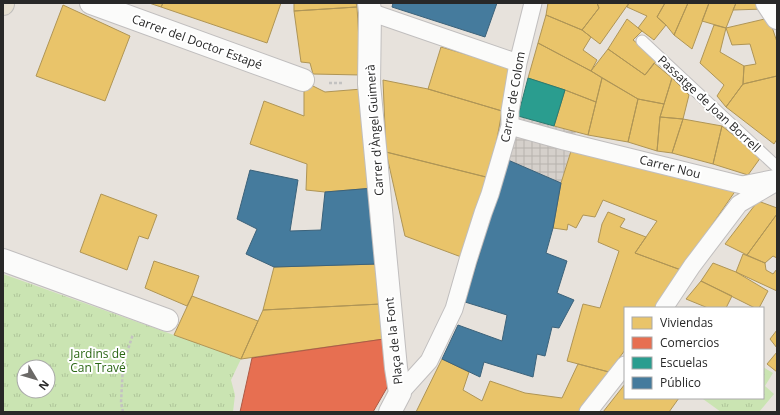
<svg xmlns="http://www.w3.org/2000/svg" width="780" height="415" font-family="'Open Sans',sans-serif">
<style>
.grass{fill:url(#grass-tufts);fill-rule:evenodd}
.plaza{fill:url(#plaza-grid)}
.homes{fill:#e9c46a;stroke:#af9556}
.shops{fill:#e76f51;stroke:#ae5a45}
.schools{fill:#2a9d8f;stroke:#297a70}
.public{fill:#457b9d;stroke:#3c627a}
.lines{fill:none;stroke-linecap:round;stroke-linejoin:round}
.service-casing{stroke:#c0bebe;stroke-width:13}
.pedestrian-casing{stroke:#c0bebe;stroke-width:19}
.minor-casing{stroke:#c0bebe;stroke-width:24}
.primary-casing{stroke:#bfbdbb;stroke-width:24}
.path{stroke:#c3c2c1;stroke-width:2.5;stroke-dasharray:3 2;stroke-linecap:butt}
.service{stroke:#fbfbfa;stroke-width:11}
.pedestrian{stroke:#fbfbfa;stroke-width:17}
.minor{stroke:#fbfbfa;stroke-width:22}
.primary{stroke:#e7e0d1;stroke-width:22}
.labels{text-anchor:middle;stroke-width:4;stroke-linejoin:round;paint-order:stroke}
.street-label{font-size:12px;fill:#282828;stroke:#fff}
.park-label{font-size:12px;fill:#2b6715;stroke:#fff}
</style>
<defs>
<pattern id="grass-tufts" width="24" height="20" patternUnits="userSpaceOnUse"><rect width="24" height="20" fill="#cae4b2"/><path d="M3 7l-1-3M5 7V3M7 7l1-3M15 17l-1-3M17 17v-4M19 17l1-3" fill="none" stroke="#aec499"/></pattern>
<pattern id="plaza-grid" width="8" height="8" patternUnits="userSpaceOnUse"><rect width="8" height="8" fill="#d5d0cb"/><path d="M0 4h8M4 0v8" fill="none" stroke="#b7b3ae"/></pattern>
</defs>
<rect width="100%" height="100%" fill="#e7e2dc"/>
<path class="grass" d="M 3,274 L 241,359 L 231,380 L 235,395 L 233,412 L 3,412 ZM 24,367 L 48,367 L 48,391 L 24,391 Z
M 763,367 L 773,373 L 765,386 L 774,394 L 759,412 L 721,412 L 703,399 L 704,398 L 763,398 Z"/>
<path class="plaza" d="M 510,111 L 577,128 L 561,183 L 484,162 L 497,113 Z"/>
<path class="homes" d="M 149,3 L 163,3 L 161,7 Z
M 163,3 L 281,3 L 267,43 L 161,7 Z
M 294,3 L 356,3 L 357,7 L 294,11 Z
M 548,3 L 597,3 L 599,8 L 582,30 L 546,15 Z
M 597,3 L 629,3 L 600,44 L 582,30 L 599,8 Z
M 629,3 L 665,3 L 657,17 L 666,25 L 654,40 L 638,28 L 647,16 L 627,7 Z
M 665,3 L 688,3 L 674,35 L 666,25 L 657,17 Z
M 688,3 L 709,3 L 692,49 L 674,35 Z
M 709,3 L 736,3 L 726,28 L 702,21 Z
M 736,3 L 760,3 L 764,9 L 733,10 Z
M 63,5 L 130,36 L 105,101 L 36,76 Z
M 357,7 L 361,75 L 313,74 L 310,63 L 301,62 L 294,11 Z
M 546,15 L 582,30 L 591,37 L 583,50 L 597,60 L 591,71 L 538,43 Z
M 769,18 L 777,42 L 777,76 L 743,84 L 744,66 L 756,64 L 750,44 L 732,45 L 726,28 Z
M 627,19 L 642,31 L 633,40 L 658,59 L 645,75 L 608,49 Z
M 714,25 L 726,28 L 720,52 L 744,66 L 743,84 L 726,107 L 717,96 L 724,85 L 700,63 Z
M 538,43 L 591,71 L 602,78 L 596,102 L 565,90 L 528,78 Z
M 441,47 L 513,68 L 502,111 L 428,89 Z
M 608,49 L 645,75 L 654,63 L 672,78 L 664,104 L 638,99 L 591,71 Z
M 777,76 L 777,139 L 774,144 L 726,107 L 743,84 Z
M 602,78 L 638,99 L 628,142 L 588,135 Z
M 672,78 L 689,95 L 683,119 L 660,117 Z
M 383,80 L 428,89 L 502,111 L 490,178 L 386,152 Z
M 311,85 L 325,92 L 362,89 L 374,188 L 325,192 L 306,190 L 307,164 L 250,144 L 264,101 L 304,116 L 304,89 Z
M 565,90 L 596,102 L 588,135 L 554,126 Z
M 638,99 L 664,104 L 660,117 L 657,151 L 628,142 Z
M 660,117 L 683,119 L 672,153 L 657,151 Z
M 683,119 L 722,126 L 713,164 L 672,153 Z
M 722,126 L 761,157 L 748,175 L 713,164 Z
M 571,151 L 736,190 L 681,270 L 635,253 L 657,221 L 603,200 L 595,217 L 583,215 L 576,228 L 568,224 L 567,230 L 553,228 L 561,183 Z
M 386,152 L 490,178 L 464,258 L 405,236 Z
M 101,194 L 157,215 L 148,239 L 139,236 L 127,270 L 80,252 Z
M 758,201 L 777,208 L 777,214 L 747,255 L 725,244 Z
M 608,212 L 625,219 L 620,227 L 646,237 L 635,253 L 681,270 L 655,308 L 625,308 L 625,350 L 609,372 L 567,361 L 583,304 L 600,308 L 619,251 L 598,242 L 602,224 Z
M 777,214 L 777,258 L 773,256 L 765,263 L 747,255 Z
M 743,254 L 765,263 L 766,270 L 773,274 L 777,269 L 777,291 L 736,272 Z
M 154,261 L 199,276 L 192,296 L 187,306 L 145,288 Z
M 713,263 L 736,272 L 768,291 L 759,308 L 755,308 L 701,281 Z
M 378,264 L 381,304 L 263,310 L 274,267 Z
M 701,281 L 732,296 L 726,308 L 708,308 L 686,299 Z
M 192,296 L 258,321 L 241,359 L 174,335 Z
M 381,304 L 384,339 L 241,359 L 263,310 Z
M 777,330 L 777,348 L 770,339 Z
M 777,352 L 777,372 L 767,364 Z
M 442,359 L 469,372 L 463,390 L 482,401 L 490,381 L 525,393 L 562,398 L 578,364 L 609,372 L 584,406 L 578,412 L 416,412 Z
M 625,384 L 625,398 L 679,398 L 669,412 L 603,412 Z"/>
<path class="shops" d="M 384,339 L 388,386 L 373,412 L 240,412 L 252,358 Z"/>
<path class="schools" d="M 528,78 L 565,90 L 554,126 L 518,116 Z"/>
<path class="public" d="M 393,3 L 497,3 L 485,37 L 392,7 Z
M 508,160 L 561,183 L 553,228 L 546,253 L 567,261 L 557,293 L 574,300 L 559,328 L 552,327 L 545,356 L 537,354 L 533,377 L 484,362 L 480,377 L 442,359 L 458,325 L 502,341 L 507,315 L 465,302 Z
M 250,170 L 298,180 L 290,231 L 321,230 L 325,192 L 374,188 L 378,264 L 274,267 L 246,254 L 257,229 L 237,219 Z"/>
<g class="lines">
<defs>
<path id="service" d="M 642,41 L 777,167"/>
<path id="pedestrian" d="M 370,12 L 518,63
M 510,126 L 564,141 L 742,185 L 777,178
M 664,308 L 692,266 L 739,204 L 775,183
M 400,393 L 429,361 L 454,309 L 468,260 L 483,213 L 490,194 L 510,126 L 510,111 L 518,63 L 533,3
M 588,412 L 625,365"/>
<path id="minor" d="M 91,3 L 303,80
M 369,3 L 370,12 L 369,84 L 396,368 L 400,393 L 390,412
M 767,3 L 777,18
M 3,260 L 167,320"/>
<path id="primary" d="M 3,4 L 3,3"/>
</defs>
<use href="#service" class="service-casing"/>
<use href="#pedestrian" class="pedestrian-casing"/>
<use href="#minor" class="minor-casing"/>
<use href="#primary" class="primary-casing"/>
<path class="path" d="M 329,83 L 344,83
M 123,412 L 121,403 L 123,365 L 133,334"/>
<use href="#service" class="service"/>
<use href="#pedestrian" class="pedestrian"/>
<use href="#minor" class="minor"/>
<use href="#primary" class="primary"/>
</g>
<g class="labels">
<g class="street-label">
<text transform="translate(197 42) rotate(20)" y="4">Carrer del Doctor Estapé</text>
<text transform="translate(513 97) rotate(-80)" y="4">Carrer de Colom</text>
<text transform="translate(709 104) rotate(43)" y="4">Passatge de Joan Borrell</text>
<text transform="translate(375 130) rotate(-94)" y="4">Carrer d'Àngel Guimerà</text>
<text transform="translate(670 167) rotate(14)" y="4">Carrer Nou</text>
<text transform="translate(394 341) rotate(-96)" y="4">Plaça de la Font</text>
</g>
<g class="park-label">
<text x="98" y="358">Jardins de<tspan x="98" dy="14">Can Travé</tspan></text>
</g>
</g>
<rect width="780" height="415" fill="none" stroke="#282828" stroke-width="8"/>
<rect x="624" y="307" width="140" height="92" fill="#ffffff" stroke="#a9a9a9"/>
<rect x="632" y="317" width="20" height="12" fill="#e9c46a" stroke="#a9a9a9"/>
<text x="660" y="327" font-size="12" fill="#282828">Viviendas</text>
<rect x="632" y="337" width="20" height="12" fill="#e76f51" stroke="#a9a9a9"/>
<text x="660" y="347" font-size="12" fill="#282828">Comercios</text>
<rect x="632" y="357" width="20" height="12" fill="#2a9d8f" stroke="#a9a9a9"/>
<text x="660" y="367" font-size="12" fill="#282828">Escuelas</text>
<rect x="632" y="377" width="20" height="12" fill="#457b9d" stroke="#a9a9a9"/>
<text x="660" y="387" font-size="12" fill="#282828">Público</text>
<g transform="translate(36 379) rotate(128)"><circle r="19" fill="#ffffff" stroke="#a9a9a9"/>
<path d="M0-3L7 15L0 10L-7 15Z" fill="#6b6967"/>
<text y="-6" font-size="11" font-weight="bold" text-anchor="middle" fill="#282828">N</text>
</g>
</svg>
